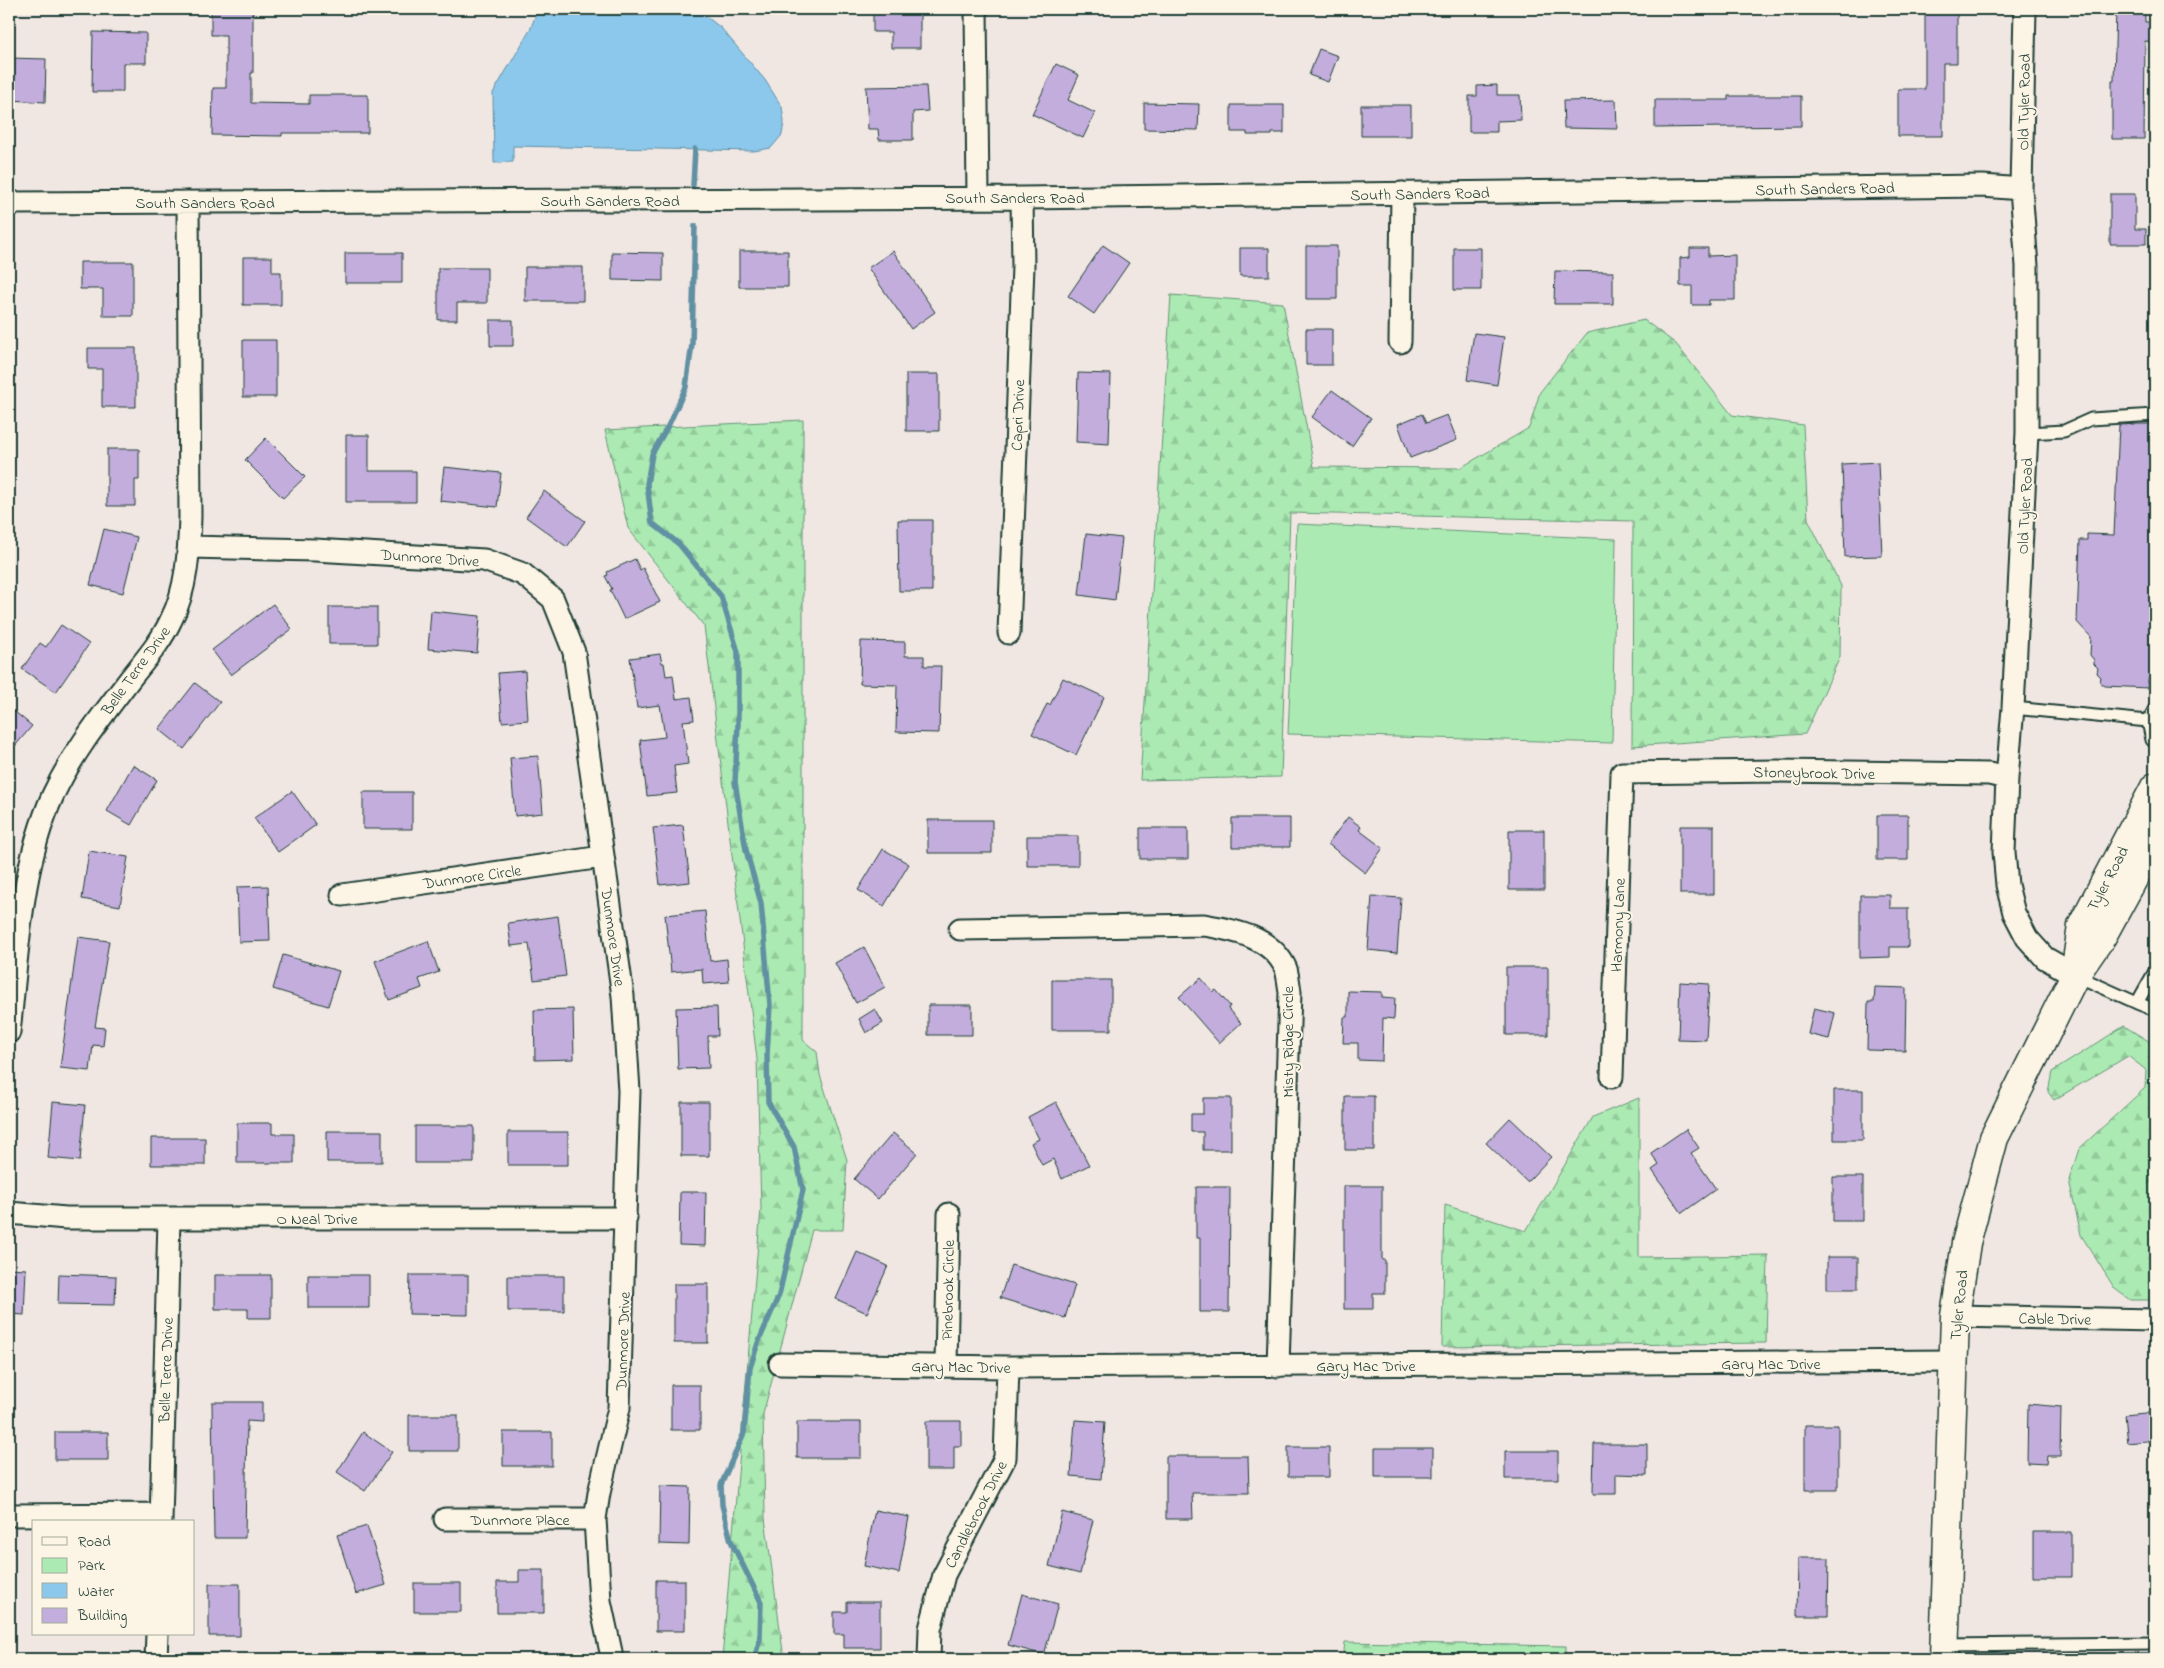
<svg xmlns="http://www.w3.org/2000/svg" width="2164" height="1668" font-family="'Indie Flower',sans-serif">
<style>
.green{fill:#abebb3;stroke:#659474}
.forest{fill:url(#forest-firs);stroke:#659474}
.water{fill:#8cc7ec;stroke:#6090a2}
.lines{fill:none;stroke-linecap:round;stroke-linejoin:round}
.stream{stroke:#6090a2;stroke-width:5.5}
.building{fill:#c2addd;stroke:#1f3d34}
.service-casing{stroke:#1f3d34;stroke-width:15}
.minor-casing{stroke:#1f3d34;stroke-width:25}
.tertiary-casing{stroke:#1f3d34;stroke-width:31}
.service{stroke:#fcf5e5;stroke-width:11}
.minor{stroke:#fcf5e5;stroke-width:21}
.tertiary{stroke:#fcf5e5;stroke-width:28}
.labels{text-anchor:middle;stroke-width:4;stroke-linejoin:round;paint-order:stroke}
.street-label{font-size:16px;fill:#1f3d34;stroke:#fcf5e5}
</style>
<defs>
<pattern id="forest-firs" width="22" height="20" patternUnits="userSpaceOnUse" patternTransform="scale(1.25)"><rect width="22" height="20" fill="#abebb3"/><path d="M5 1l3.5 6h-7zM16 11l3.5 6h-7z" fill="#93ca9b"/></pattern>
</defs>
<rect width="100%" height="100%" fill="#f0e7e3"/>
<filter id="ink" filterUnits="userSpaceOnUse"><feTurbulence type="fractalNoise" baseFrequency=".02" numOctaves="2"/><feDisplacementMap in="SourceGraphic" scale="10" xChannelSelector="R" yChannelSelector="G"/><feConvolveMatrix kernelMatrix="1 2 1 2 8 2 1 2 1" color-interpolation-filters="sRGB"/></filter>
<g filter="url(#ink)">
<path class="green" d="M 1297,524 L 1616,539 L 1612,743 L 1288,734 Z"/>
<path class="forest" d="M 1171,295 L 1283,303 L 1314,467 L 1460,468 L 1529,428 L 1540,392 L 1587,333 L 1644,320 L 1676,344 L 1732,415 L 1803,425 L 1808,519 L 1841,586 L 1840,657 L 1805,734 L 1632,746 L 1633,521 L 1290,513 L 1281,777 L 1140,780 Z
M 803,420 L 803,1040 L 817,1052 L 820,1075 L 847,1160 L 843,1230 L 812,1230 L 763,1414 L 765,1518 L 784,1659 L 722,1659 L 761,1209 L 757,1059 L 704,626 L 628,528 L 605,430 Z
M 2124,1026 L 2155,1045 L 2155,1300 L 2130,1300 L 2115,1289 L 2081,1235 L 2069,1180 L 2079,1149 L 2145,1088 L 2146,1070 L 2128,1056 L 2054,1100 L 2048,1092 L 2052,1072 Z
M 1639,1098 L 1639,1257 L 1768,1255 L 1766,1343 L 1442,1347 L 1445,1205 L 1526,1231 L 1593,1117 Z
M 1345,1642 L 1566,1646 L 1566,1659 L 1343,1659 Z"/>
<path class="water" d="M 538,9 L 697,9 L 721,28 L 765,80 L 782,107 L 784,122 L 782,135 L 771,148 L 754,151 L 513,146 L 513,162 L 494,163 L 493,93 L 530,30 Z"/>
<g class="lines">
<path class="stream" d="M 693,185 L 695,149
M 695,226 L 692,344 L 686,387 L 669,424 L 652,454 L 647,484 L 652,523 L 679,544 L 721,596 L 738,652 L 738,724 L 735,782 L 746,850 L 761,903 L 770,1005 L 767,1054 L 768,1102 L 794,1147 L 803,1190 L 779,1295 L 758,1343 L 750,1368 L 744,1433 L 721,1485 L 722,1505 L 731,1541 L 761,1602 L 760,1639 L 754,1659"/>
</g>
<path class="building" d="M 211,9 L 253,9 L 253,73 L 251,73 L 251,103 L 309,104 L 309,95 L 368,95 L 368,133 L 282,133 L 282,136 L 212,135 L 213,88 L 226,88 L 226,35 L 211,35 Z
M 873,9 L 920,9 L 920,48 L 891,48 L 891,32 L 873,32 Z
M 2116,9 L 2145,9 L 2145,22 L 2154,22 L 2154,42 L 2145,41 L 2144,139 L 2112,139 L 2112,81 L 2114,81 Z
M 1925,13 L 1957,13 L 1957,63 L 1943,63 L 1943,136 L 1898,136 L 1898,89 L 1925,89 Z
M 93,32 L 146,33 L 146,63 L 123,63 L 123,92 L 92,92 Z
M 1319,49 L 1338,56 L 1328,82 L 1309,75 Z
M 9,58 L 46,59 L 45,102 L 9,100 Z
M 1056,64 L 1079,75 L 1068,100 L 1095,113 L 1083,138 L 1032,114 Z
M 1497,85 L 1497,95 L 1520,95 L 1521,120 L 1497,121 L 1497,132 L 1469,132 L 1469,96 L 1477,96 L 1477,86 Z
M 926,86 L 928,111 L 913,112 L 913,140 L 879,140 L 878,129 L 868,129 L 866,87 Z
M 1728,96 L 1801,96 L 1801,126 L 1655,128 L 1655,100 L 1728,100 Z
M 1616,100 L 1617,129 L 1564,128 L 1563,101 Z
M 1144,103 L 1199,104 L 1198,130 L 1144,129 Z
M 1231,105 L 1284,105 L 1284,133 L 1272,133 L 1272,135 L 1247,135 L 1247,132 L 1231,132 Z
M 1361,105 L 1411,105 L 1411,136 L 1361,136 Z
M 2110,194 L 2135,194 L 2135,229 L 2146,229 L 2146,244 L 2110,244 Z
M 1103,245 L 1129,263 L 1094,314 L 1068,296 Z
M 1306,246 L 1337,246 L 1337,299 L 1306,299 Z
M 1240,248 L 1269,248 L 1269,276 L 1240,276 Z
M 1454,248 L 1481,248 L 1481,290 L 1454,290 Z
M 1690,248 L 1708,248 L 1708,256 L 1735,255 L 1735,300 L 1709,300 L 1709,305 L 1692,305 L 1692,286 L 1680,286 L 1680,258 L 1690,257 Z
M 739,251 L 788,251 L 788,287 L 739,287 Z
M 893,251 L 935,312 L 911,329 L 868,268 Z
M 612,252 L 663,253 L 663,281 L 612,280 Z
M 345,253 L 402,253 L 402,283 L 345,283 Z
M 243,257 L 272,257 L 272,272 L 281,272 L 281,305 L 243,305 Z
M 80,262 L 133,262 L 133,316 L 103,316 L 103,289 L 80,289 Z
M 525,267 L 583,267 L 583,301 L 525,301 Z
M 438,268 L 487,268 L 487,303 L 457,303 L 457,320 L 438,320 Z
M 1555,271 L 1613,272 L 1613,304 L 1554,304 Z
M 490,320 L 513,320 L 513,346 L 490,346 Z
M 1306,329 L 1332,329 L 1332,365 L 1306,365 Z
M 1474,333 L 1504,337 L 1497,385 L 1467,380 Z
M 243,340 L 276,340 L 276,397 L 243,397 Z
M 88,348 L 136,348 L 136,407 L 102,407 L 102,369 L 88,369 Z
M 1078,373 L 1111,374 L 1109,444 L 1076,442 Z
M 906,374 L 939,374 L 939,431 L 906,431 Z
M 1332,390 L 1371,418 L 1352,446 L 1312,417 Z
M 1422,414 L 1426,423 L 1447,415 L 1457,440 L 1410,458 L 1398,424 Z
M 2138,424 L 2155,424 L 2155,668 L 2148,680 L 2148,688 L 2105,686 L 2100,682 L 2101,677 L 2097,673 L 2098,668 L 2094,664 L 2094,660 L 2090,655 L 2091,637 L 2077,622 L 2080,540 L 2087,540 L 2087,534 L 2114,535 L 2119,425 Z
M 346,435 L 369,435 L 369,471 L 416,471 L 416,502 L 346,502 Z
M 266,438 L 305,477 L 283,498 L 245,460 Z
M 107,449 L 139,449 L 139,480 L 135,480 L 135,506 L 107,506 Z
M 1878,462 L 1882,556 L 1845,557 L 1842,464 Z
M 444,467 L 501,473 L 497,507 L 440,501 Z
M 544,491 L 585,521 L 567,547 L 526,517 Z
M 898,520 L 932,520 L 932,591 L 899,591 Z
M 104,529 L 137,537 L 123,593 L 90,585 Z
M 1086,534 L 1122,538 L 1115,600 L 1079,595 Z
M 635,559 L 640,570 L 643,568 L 660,602 L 624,619 L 610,590 L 612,589 L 605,576 L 608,575 L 607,572 Z
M 273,604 L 292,629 L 231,675 L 212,650 Z
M 329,607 L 377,607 L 377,644 L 329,644 Z
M 431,611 L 480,616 L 477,653 L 428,649 Z
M 61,625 L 89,644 L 56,692 L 22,669 L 40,643 L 46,647 Z
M 861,641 L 905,642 L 905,656 L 924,656 L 924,666 L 941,666 L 939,733 L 896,732 L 897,685 L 860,684 Z
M 660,654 L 662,663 L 664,663 L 666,676 L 673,675 L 676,699 L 691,697 L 694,720 L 683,721 L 688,764 L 674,766 L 677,793 L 647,796 L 640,740 L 665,737 L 660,705 L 637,708 L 630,658 Z
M 525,671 L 528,720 L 502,722 L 498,673 Z
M 1063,678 L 1104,697 L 1076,755 L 1032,734 L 1047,704 L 1050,705 Z
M 195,683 L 220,702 L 184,749 L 159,729 Z
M 9,707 L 32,726 L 9,753 Z
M 538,756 L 543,813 L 515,816 L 510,758 Z
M 133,765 L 157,780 L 131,825 L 107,811 Z
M 292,791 L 316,825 L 278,852 L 254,818 Z
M 363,792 L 412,792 L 412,829 L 363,829 Z
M 1877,815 L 1908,815 L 1908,860 L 1877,860 Z
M 1348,817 L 1361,827 L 1359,830 L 1383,848 L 1365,873 L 1328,844 Z
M 1232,818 L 1290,818 L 1290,847 L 1232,847 Z
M 928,820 L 992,820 L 992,853 L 928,853 Z
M 683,825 L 690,882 L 660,885 L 653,828 Z
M 1680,826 L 1714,826 L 1714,894 L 1680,894 Z
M 1140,828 L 1188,828 L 1188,859 L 1140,859 Z
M 1509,830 L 1544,830 L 1544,890 L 1509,890 Z
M 1027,836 L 1078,836 L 1078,866 L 1027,866 Z
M 883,849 L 909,864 L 884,906 L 858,890 Z
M 89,851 L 128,857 L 120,906 L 82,899 Z
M 268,886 L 270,941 L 239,942 L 237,887 Z
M 1860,895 L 1890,895 L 1890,908 L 1908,908 L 1908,947 L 1890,947 L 1890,957 L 1860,958 Z
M 1372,896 L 1401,898 L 1397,953 L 1368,950 Z
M 705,911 L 710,961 L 727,959 L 729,982 L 703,984 L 702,969 L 671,972 L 665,915 Z
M 558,916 L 566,976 L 534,980 L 529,944 L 511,946 L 508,923 Z
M 78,937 L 109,941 L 95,1027 L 105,1028 L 103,1046 L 93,1045 L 90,1071 L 60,1068 Z
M 428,941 L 439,972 L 419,979 L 422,988 L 389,1000 L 375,961 Z
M 864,947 L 885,987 L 856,1003 L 835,963 Z
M 283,955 L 339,971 L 328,1006 L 273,989 Z
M 1506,967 L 1548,967 L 1548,1035 L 1506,1035 Z
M 1201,978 L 1213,992 L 1216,990 L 1230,1006 L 1228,1009 L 1241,1023 L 1219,1043 L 1179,997 Z
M 1052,980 L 1111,980 L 1111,1030 L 1052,1030 Z
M 1680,982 L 1709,984 L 1706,1040 L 1678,1039 Z
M 1875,987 L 1906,988 L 1905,1051 L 1867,1050 L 1868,1002 L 1874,1002 Z
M 1348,991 L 1382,992 L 1382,997 L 1395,998 L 1394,1019 L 1383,1018 L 1382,1061 L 1358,1060 L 1358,1043 L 1343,1043 L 1344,1017 L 1348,1017 Z
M 928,1005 L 972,1005 L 972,1035 L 928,1035 Z
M 717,1007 L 718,1036 L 708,1036 L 709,1068 L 678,1069 L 676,1008 Z
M 1814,1008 L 1835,1013 L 1829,1039 L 1808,1034 Z
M 573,1009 L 574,1059 L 535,1060 L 534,1010 Z
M 875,1009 L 883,1023 L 866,1033 L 859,1019 Z
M 1834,1090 L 1863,1090 L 1863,1140 L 1834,1140 Z
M 1345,1096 L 1374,1096 L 1374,1150 L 1345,1150 Z
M 1203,1098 L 1231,1098 L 1231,1150 L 1203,1150 L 1203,1132 L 1191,1132 L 1191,1114 L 1203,1114 Z
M 53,1102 L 85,1105 L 80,1161 L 48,1158 Z
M 681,1102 L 709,1102 L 709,1156 L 681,1156 Z
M 1056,1102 L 1089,1165 L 1062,1179 L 1053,1159 L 1042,1165 L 1031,1143 L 1039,1139 L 1028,1117 Z
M 1510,1118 L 1551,1157 L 1527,1182 L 1486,1143 Z
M 237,1123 L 272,1123 L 272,1134 L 294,1134 L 294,1163 L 237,1163 Z
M 415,1126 L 474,1126 L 474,1163 L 415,1163 Z
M 1686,1129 L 1699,1148 L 1691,1153 L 1716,1189 L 1682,1213 L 1652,1170 L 1659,1165 L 1651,1153 Z
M 327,1131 L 382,1131 L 382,1162 L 327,1162 Z
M 508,1132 L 568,1132 L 568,1165 L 508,1165 Z
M 893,1133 L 917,1153 L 878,1199 L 854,1179 Z
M 151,1138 L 205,1138 L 205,1165 L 151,1165 Z
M 1833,1177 L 1863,1177 L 1863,1221 L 1833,1221 Z
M 1344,1186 L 1382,1186 L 1382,1260 L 1385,1260 L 1385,1293 L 1373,1293 L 1373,1309 L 1344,1309 Z
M 1196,1187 L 1230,1187 L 1229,1312 L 1200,1312 L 1200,1238 L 1196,1238 Z
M 680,1192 L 706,1192 L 705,1246 L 679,1245 Z
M 857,1252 L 888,1266 L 867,1313 L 836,1299 Z
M 1827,1257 L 1858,1257 L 1858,1289 L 1827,1289 Z
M 1011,1265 L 1075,1285 L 1065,1318 L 1000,1298 Z
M 9,1268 L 26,1269 L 24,1315 L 9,1314 Z
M 59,1274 L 116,1276 L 115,1305 L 58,1304 Z
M 215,1275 L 271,1275 L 271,1318 L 248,1318 L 248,1309 L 215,1309 Z
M 308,1275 L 369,1275 L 369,1308 L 308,1308 Z
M 410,1275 L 468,1275 L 468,1315 L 409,1314 Z
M 508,1276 L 564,1276 L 564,1311 L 508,1311 Z
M 674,1284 L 708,1284 L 708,1343 L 674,1343 Z
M 671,1385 L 700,1385 L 700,1430 L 671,1430 Z
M 212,1402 L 262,1402 L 262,1422 L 247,1421 L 245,1538 L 214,1538 Z
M 2028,1404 L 2061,1407 L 2060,1456 L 2047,1456 L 2046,1464 L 2027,1463 Z
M 2155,1412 L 2155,1440 L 2128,1443 L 2125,1415 Z
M 409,1415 L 458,1415 L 458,1451 L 409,1451 Z
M 1075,1420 L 1105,1422 L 1101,1479 L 1071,1476 Z
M 926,1421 L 961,1421 L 961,1446 L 954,1446 L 954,1470 L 926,1470 Z
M 797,1422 L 861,1422 L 861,1458 L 797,1458 Z
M 1805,1425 L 1838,1425 L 1838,1490 L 1805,1490 Z
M 55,1432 L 108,1432 L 108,1460 L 55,1460 Z
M 363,1432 L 392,1452 L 365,1491 L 337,1472 Z
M 503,1432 L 552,1432 L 552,1466 L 503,1466 Z
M 1594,1444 L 1647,1444 L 1647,1475 L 1616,1474 L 1616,1494 L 1593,1494 Z
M 1288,1447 L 1329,1447 L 1329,1477 L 1288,1477 Z
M 1375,1448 L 1433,1448 L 1433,1477 L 1375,1477 Z
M 1505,1451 L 1558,1451 L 1558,1479 L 1505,1479 Z
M 1166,1456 L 1248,1456 L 1249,1493 L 1192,1493 L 1193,1519 L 1166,1519 Z
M 660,1486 L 690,1487 L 689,1545 L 659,1544 Z
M 875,1510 L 909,1517 L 899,1573 L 864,1566 Z
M 1062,1512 L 1093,1520 L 1080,1574 L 1049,1566 Z
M 367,1526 L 386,1585 L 356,1594 L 337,1535 Z
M 2033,1532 L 2071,1532 L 2071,1577 L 2033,1577 Z
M 1798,1558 L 1829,1558 L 1828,1616 L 1797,1616 Z
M 519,1570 L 544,1570 L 544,1613 L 497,1613 L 497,1582 L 519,1582 Z
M 656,1580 L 685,1580 L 685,1631 L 656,1631 Z
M 414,1583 L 461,1583 L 461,1612 L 414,1612 Z
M 209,1584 L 240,1584 L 240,1636 L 209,1636 Z
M 1022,1594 L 1058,1604 L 1044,1655 L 1008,1645 Z
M 847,1602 L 880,1602 L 880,1648 L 844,1648 L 844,1634 L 834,1634 L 834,1612 L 847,1612 Z"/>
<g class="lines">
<defs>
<path id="service" d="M 2027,433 L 2064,431 L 2091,419 L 2155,415
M 2013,708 L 2148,721
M 2155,708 L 2148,721 L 2152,740 L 2155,742
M 2075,975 L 2137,1003 L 2155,971
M 2137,1003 L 2155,1010
M 1944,1645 L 2155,1643"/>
<path id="minor" d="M 976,9 L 978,197
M 2025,9 L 2021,189 L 2027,266 L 2027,433 L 2013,708 L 2007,778 L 2004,852 L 2007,885 L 2014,913 L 2027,938 L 2045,958 L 2075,975
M 9,203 L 1022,198 L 1983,186 L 2021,189
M 1400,342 L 1402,193
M 190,547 L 315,550 L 484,560 L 523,574 L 553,599 L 574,652 L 623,996 L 629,1091 L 619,1408 L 599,1493 L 595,1519 L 600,1601 L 611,1652
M 1009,633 L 1023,266 L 1022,198
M 342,895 L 602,857
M 960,929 L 1204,925 C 1234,930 1272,937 1286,969 C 1288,976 1289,985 1290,992 L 1278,1366
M 9,1032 C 18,954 20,868 53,795 C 73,752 102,716 130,679 C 145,660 161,642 171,620 C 187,590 189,550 190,517 L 188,202
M 1612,1077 L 1622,773 L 1777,771 L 1989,774 L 2007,778
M 9,1213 L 66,1218 L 626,1218
M 1955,1316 L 2155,1320
M 780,1364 L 1008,1367 L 1953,1361
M 946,1365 L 949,1214
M 9,1515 L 161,1514
M 445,1519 L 595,1519
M 161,1522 L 169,1219
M 156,1659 L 157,1634
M 929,1659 L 930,1629 L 944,1575 L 1005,1458 L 1008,1367"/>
<path id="tertiary" d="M 2076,968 L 2082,926 L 2155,787
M 1944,1659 L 1955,1316 L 1966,1243 L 1994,1138 L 2075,975 L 2102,936 L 2155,839"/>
</defs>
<use href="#service" class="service-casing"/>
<use href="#minor" class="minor-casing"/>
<use href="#tertiary" class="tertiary-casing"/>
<use href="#service" class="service"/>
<use href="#minor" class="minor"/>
<use href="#tertiary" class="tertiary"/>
</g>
</g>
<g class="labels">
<g class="street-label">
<text transform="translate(2023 102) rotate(-89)" y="6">Old Tyler Road</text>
<text transform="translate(1825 188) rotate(-1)" y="6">South Sanders Road</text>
<text transform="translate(1420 193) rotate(-1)" y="6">South Sanders Road</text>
<text x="1015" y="203">South Sanders Road</text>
<text x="610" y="206">South Sanders Road</text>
<text x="205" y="208">South Sanders Road</text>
<text transform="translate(1017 415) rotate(-88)" y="6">Capri Drive</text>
<text transform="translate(2024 506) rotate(-87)" y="6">Old Tyler Road</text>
<text transform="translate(430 557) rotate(4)" y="6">Dunmore Drive</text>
<text transform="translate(135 670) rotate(-54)" y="6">Belle Terre Drive</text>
<text transform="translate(1814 772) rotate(1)" y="6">Stoneybrook Drive</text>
<text transform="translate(472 876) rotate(-8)" y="6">Dunmore Circle</text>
<text transform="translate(2107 878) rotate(-62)" y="6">Tyler Road</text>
<text transform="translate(1617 925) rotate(-88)" y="6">Harmony Lane</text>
<text transform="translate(614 937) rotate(82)" y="6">Dunmore Drive</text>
<text transform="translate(1287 1042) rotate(-90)" y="6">Misty Ridge Circle</text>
<text x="317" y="1224">O Neal Drive</text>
<text transform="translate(947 1290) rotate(-89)" y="6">Pinebrook Circle</text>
<text transform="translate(1958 1305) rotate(-84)" y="6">Tyler Road</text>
<text transform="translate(2055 1318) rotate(1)" y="6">Cable Drive</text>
<text transform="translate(622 1341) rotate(-88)" y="6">Dunmore Drive</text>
<text x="1771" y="1369">Gary Mac Drive</text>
<text x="1366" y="1371">Gary Mac Drive</text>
<text transform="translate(961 1366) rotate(1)" y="6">Gary Mac Drive</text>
<text transform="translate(165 1370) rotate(-88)" y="6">Belle Terre Drive</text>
<text transform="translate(975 1514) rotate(-63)" y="6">Candlebrook Drive</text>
<text x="520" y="1525">Dunmore Place</text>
</g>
</g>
<rect width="2164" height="1668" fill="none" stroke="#fcf5e5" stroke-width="30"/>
<rect x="15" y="15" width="2134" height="1638" fill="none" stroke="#1f3d34" stroke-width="2" filter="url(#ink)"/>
<rect x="32" y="1520" width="162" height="115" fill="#fcf5e5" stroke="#a4ab9e"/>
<rect x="42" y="1537" width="25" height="8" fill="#fcf5e5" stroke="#a4ab9e"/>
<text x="78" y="1546" font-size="15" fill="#1f3d34">Road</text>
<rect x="42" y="1558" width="25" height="15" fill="#abebb3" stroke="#a4ab9e"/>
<text x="78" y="1570" font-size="15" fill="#1f3d34">Park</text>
<rect x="42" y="1583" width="25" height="15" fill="#8cc7ec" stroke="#a4ab9e"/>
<text x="78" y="1596" font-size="15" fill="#1f3d34">Water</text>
<rect x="42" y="1608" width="25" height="15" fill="#c2addd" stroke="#a4ab9e"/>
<text x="78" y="1620" font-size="15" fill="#1f3d34">Building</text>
</svg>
